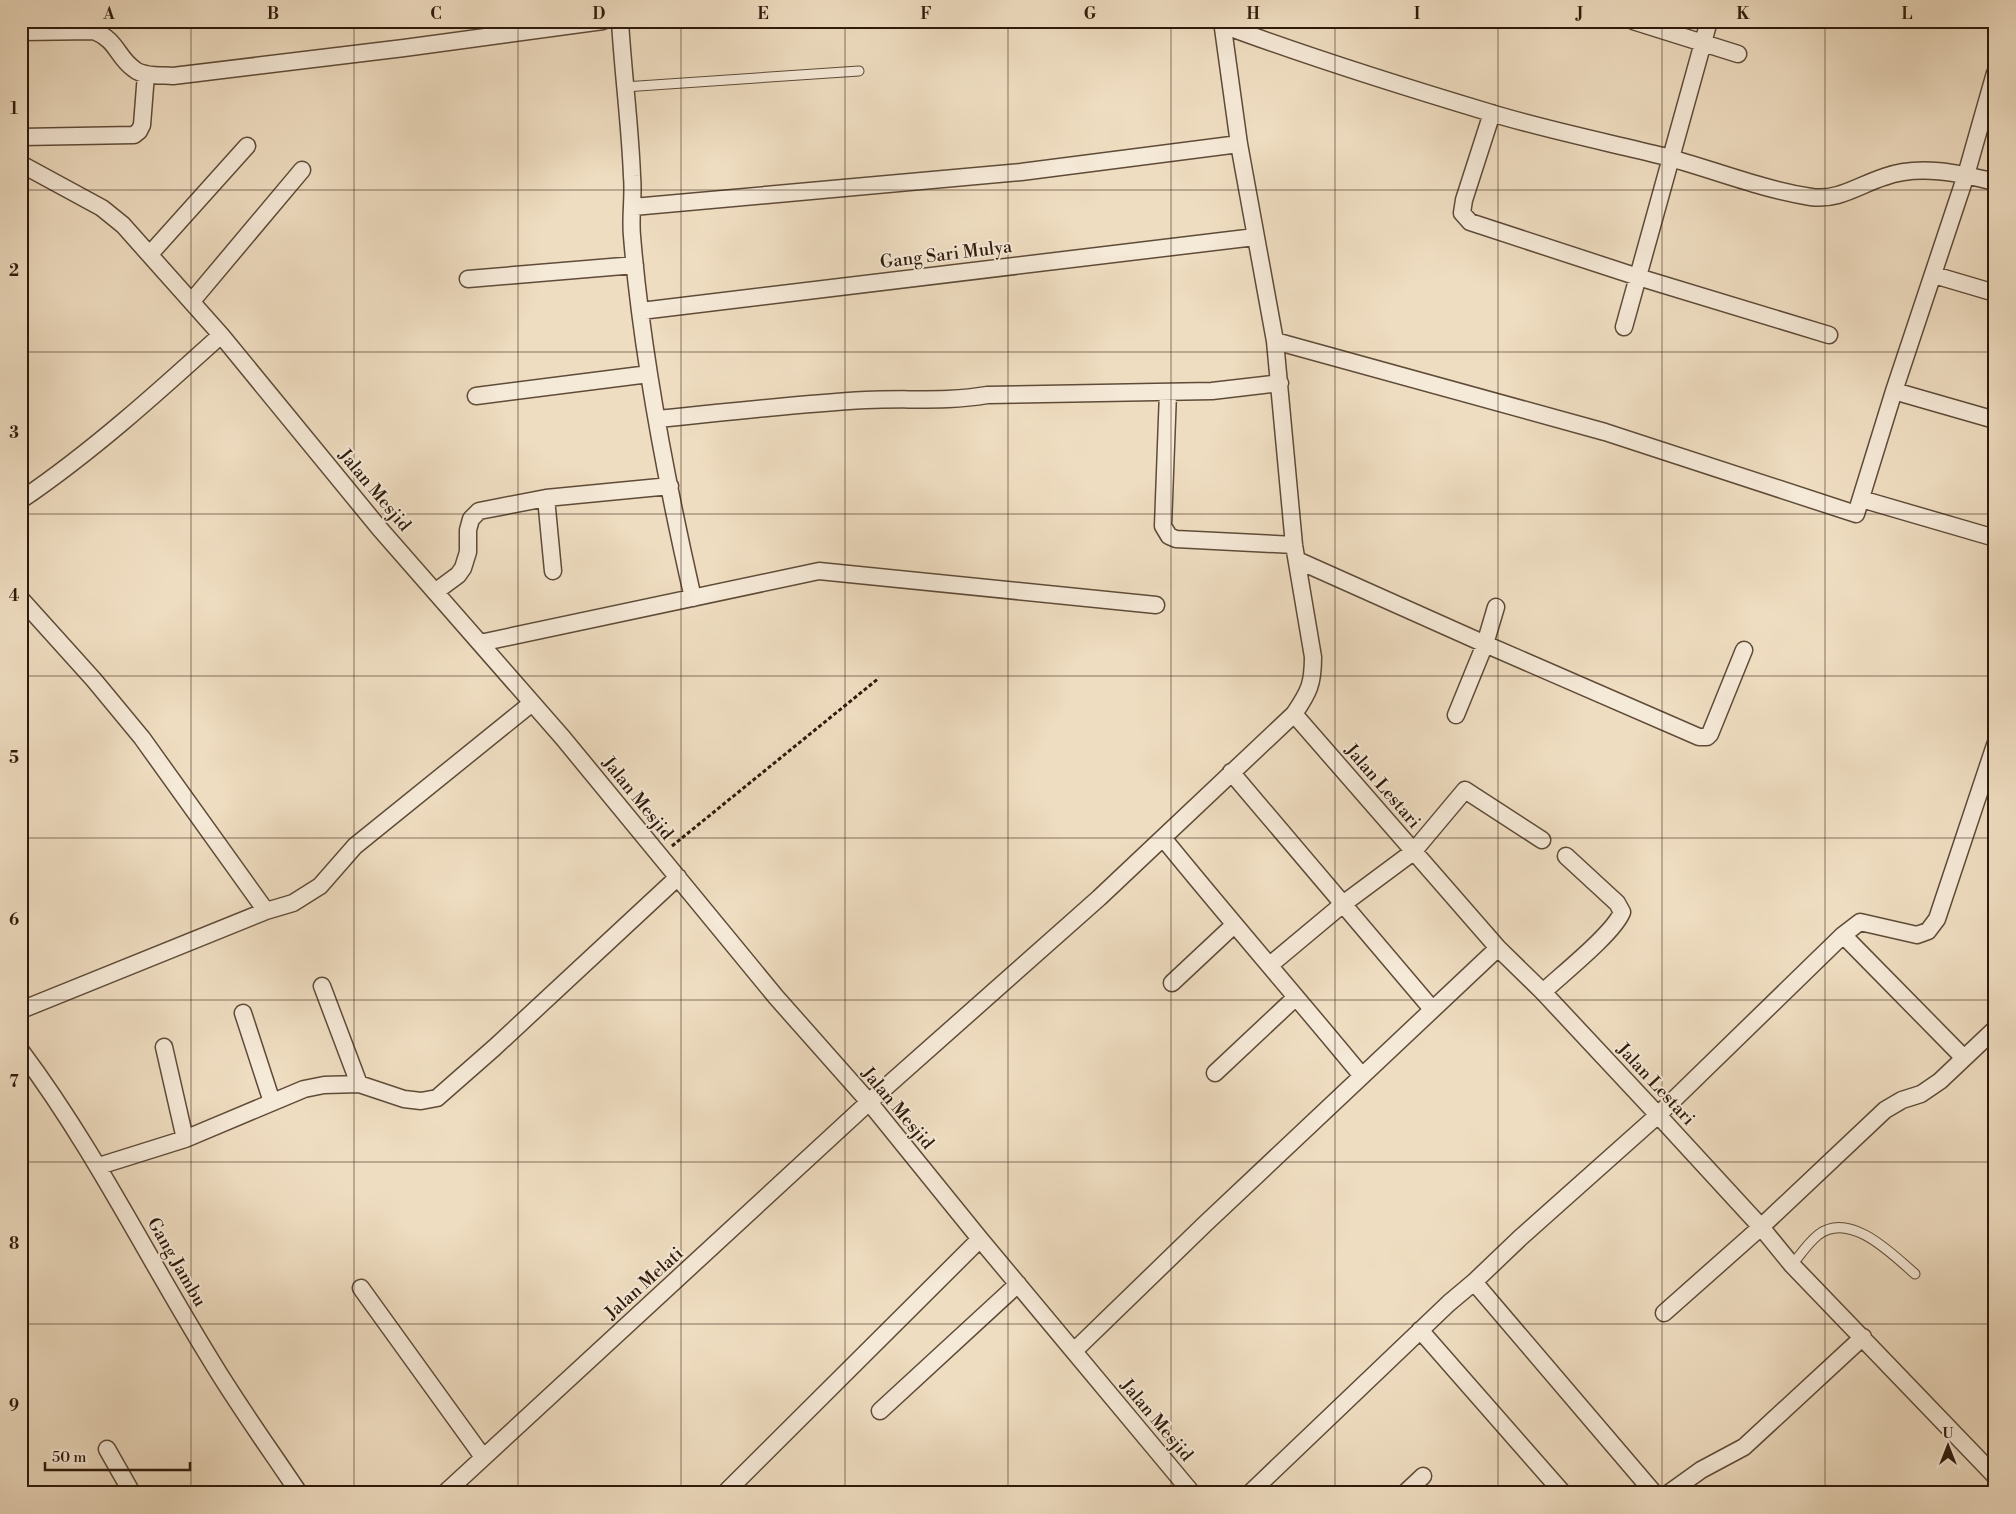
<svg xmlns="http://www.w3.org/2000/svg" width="2016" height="1514" font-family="'Libre Bodoni',serif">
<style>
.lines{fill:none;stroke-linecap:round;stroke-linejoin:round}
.lane-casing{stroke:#5f4b38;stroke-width:11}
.street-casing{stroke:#5f4b38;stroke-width:19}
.path{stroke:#2f1a0b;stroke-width:3;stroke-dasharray:4 2.5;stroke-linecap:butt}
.lane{stroke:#f5e9d7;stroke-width:9}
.street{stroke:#f5e9d7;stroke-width:16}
.grid{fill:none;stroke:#2f1a0b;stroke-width:1;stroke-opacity:0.55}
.labels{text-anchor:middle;stroke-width:4;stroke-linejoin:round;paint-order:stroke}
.street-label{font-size:18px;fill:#2f1a0b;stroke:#f5e9d7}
.neatline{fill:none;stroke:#2f1a0b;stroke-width:2}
.grid-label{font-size:16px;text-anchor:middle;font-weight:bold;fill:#2f1a0b}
</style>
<rect width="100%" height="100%" fill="#efddc1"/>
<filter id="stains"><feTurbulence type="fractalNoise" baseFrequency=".004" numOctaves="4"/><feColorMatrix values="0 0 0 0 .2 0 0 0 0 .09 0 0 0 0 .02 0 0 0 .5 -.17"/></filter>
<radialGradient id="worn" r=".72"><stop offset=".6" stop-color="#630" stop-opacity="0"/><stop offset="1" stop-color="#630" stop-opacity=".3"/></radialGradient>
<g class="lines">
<defs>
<path id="lane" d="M 624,87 L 859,71
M 1792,1265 C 1800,1255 1808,1243 1818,1235 C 1850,1210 1893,1255 1915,1274"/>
<path id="street" d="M 620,21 C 623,73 630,124 632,176 C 634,196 630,216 632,236 C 642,357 666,480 693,598
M 1633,21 L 1738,54
M 1223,25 C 1311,58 1401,86 1491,113 C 1547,130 1606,142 1663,156 C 1712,169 1760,189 1811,197 C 1838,201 1859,185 1884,177 C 1919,164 1959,173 1995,182
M 21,32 L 94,31 C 117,40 117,57 134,69 C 143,77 162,75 173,76 L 404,48 L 603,21
M 1492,113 L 1464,200 L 1462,213 L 1470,222 L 1638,277 L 1829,335
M 21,137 L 134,135 L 139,131 L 142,125 L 146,74
M 21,164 L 102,208 L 123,225 L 221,335 L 380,529 L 563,738 L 776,997 L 869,1102 L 980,1239 L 1192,1493
M 633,207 L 1021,172 L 1239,144
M 150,254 L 247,146
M 1934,275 L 1995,293
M 468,279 L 635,265
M 192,301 L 302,170
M 641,311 L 1255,237
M 1624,327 L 1709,21
M 1275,341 L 1605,432 L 1856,514 L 1894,391 L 1966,175 L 1995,73
M 1894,391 L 1995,420
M 1168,392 L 1163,526 L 1169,536 L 1176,539 L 1294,545
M 476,396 L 649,374
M 657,419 C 727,412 796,404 866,400 C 907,398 947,402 987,395 L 1212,391 L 1280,383
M 546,498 L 553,571
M 1861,499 L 1995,538
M 21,500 C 93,451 157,393 221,335
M 1297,560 L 1485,644 L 1496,607
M 435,592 L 458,575 L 463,568 L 468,552 L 468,530 L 471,519 L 479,511 L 546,498 L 670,486
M 21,599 L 94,680 L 142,738 L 266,911
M 480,643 L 819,571 L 1156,605
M 1294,714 L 1498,948 L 1543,992 L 1658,1115 L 1761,1227 L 1792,1265 L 1995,1476
M 1456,715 L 1485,644 L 1699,737 L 1707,737 L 1710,734 L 1744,650
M 1231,772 L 1432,1009
M 1163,838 C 1228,918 1296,996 1362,1076
M 1843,935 L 1964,1058
M 1270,965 L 1343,904 L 1413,852 L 1465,790 L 1542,840
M 1172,983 L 1234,925
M 322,986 L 359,1084
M 1543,992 C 1561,975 1614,933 1622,912 L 1617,903 L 1566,856
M 21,1010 L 266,911 L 293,903 L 320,886 L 355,846 L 532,703
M 243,1013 L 272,1102
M 164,1047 L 185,1139
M 21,1051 C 93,1147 146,1255 209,1357 C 237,1404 269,1448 299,1493
M 1215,1073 L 1296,997
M 99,1166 L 185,1139 L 304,1089 L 324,1085 L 359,1084 L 404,1099 L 421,1101 L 437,1098 L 494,1048 L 678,877
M 1474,1282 L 1654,1493
M 361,1288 L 483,1457
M 1664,1313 L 1761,1227 L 1885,1110 L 1902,1100 L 1921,1094 L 1940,1081 L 1995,1029
M 1420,1330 L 1563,1493
M 1074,1351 L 1205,1224 L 1498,948
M 880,1411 L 1018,1284
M 107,1449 L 132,1493
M 445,1493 L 869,1102 L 1099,898 L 1294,714 C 1309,692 1313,684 1313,657 L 1294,545 L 1275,341 L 1239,144 L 1222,21
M 725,1493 L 980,1239
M 1250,1493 L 1449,1303 L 1474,1282 L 1520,1238 L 1658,1115 L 1843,935 L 1860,922 L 1917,935 L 1928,931 L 1937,919 L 1995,745
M 1405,1493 L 1423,1476
M 1669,1493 L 1701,1470 L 1744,1447 L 1863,1337"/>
</defs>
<use href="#lane" class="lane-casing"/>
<use href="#street" class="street-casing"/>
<path class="path" d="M 672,846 L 879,678"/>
<use href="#lane" class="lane"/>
<use href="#street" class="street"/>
</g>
<path class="grid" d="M 191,21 L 191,1493M 354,21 L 354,1493M 518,21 L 518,1493M 681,21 L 681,1493M 845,21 L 845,1493M 1008,21 L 1008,1493M 1171,21 L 1171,1493M 1335,21 L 1335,1493M 1498,21 L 1498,1493M 1662,21 L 1662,1493M 1825,21 L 1825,1493M 21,190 L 1995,190M 21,352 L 1995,352M 21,514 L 1995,514M 21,676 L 1995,676M 21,838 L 1995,838M 21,1000 L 1995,1000M 21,1162 L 1995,1162M 21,1324 L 1995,1324"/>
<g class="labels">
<g class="street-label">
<text transform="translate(946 254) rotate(-7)" y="6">Gang Sari Mulya</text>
<text transform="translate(375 490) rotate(50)" y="6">Jalan Mesjid</text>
<text transform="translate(1383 786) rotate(49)" y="6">Jalan Lestari</text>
<text transform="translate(638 798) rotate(51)" y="6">Jalan Mesjid</text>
<text transform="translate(1656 1084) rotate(47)" y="6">Jalan Lestari</text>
<text transform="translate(898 1108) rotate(50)" y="6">Jalan Mesjid</text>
<text transform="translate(177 1262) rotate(60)" y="6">Gang Jambu</text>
<text transform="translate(644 1283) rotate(-42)" y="6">Jalan Melati</text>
<text transform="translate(1157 1420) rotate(50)" y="6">Jalan Mesjid</text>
</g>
</g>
<rect width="2016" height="1514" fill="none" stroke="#efddc1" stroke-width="55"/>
<g transform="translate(1948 1446)" stroke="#f5e9d7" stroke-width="4" paint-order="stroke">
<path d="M0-4L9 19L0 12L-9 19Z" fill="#2f1a0b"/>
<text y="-8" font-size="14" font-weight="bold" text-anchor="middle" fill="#2f1a0b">U</text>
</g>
<path d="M45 1462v8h145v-8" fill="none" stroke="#2f1a0b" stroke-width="2.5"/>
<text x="52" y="1462" font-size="15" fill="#2f1a0b" stroke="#f5e9d7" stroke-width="4" paint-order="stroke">50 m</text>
<rect x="28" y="28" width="1960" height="1458" class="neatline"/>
<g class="grid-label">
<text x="109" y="19">A</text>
<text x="273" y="19">B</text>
<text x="436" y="19">C</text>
<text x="599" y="19">D</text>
<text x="763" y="19">E</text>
<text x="926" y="19">F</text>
<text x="1090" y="19">G</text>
<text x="1253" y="19">H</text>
<text x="1417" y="19">I</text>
<text x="1580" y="19">J</text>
<text x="1743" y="19">K</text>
<text x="1907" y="19">L</text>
<text x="14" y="114">1</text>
<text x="14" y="276">2</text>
<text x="14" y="438">3</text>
<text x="14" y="601">4</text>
<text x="14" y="763">5</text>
<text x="14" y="925">6</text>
<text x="14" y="1087">7</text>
<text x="14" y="1249">8</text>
<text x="14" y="1411">9</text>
</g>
<rect width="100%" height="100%" filter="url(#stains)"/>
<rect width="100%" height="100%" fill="url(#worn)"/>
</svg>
